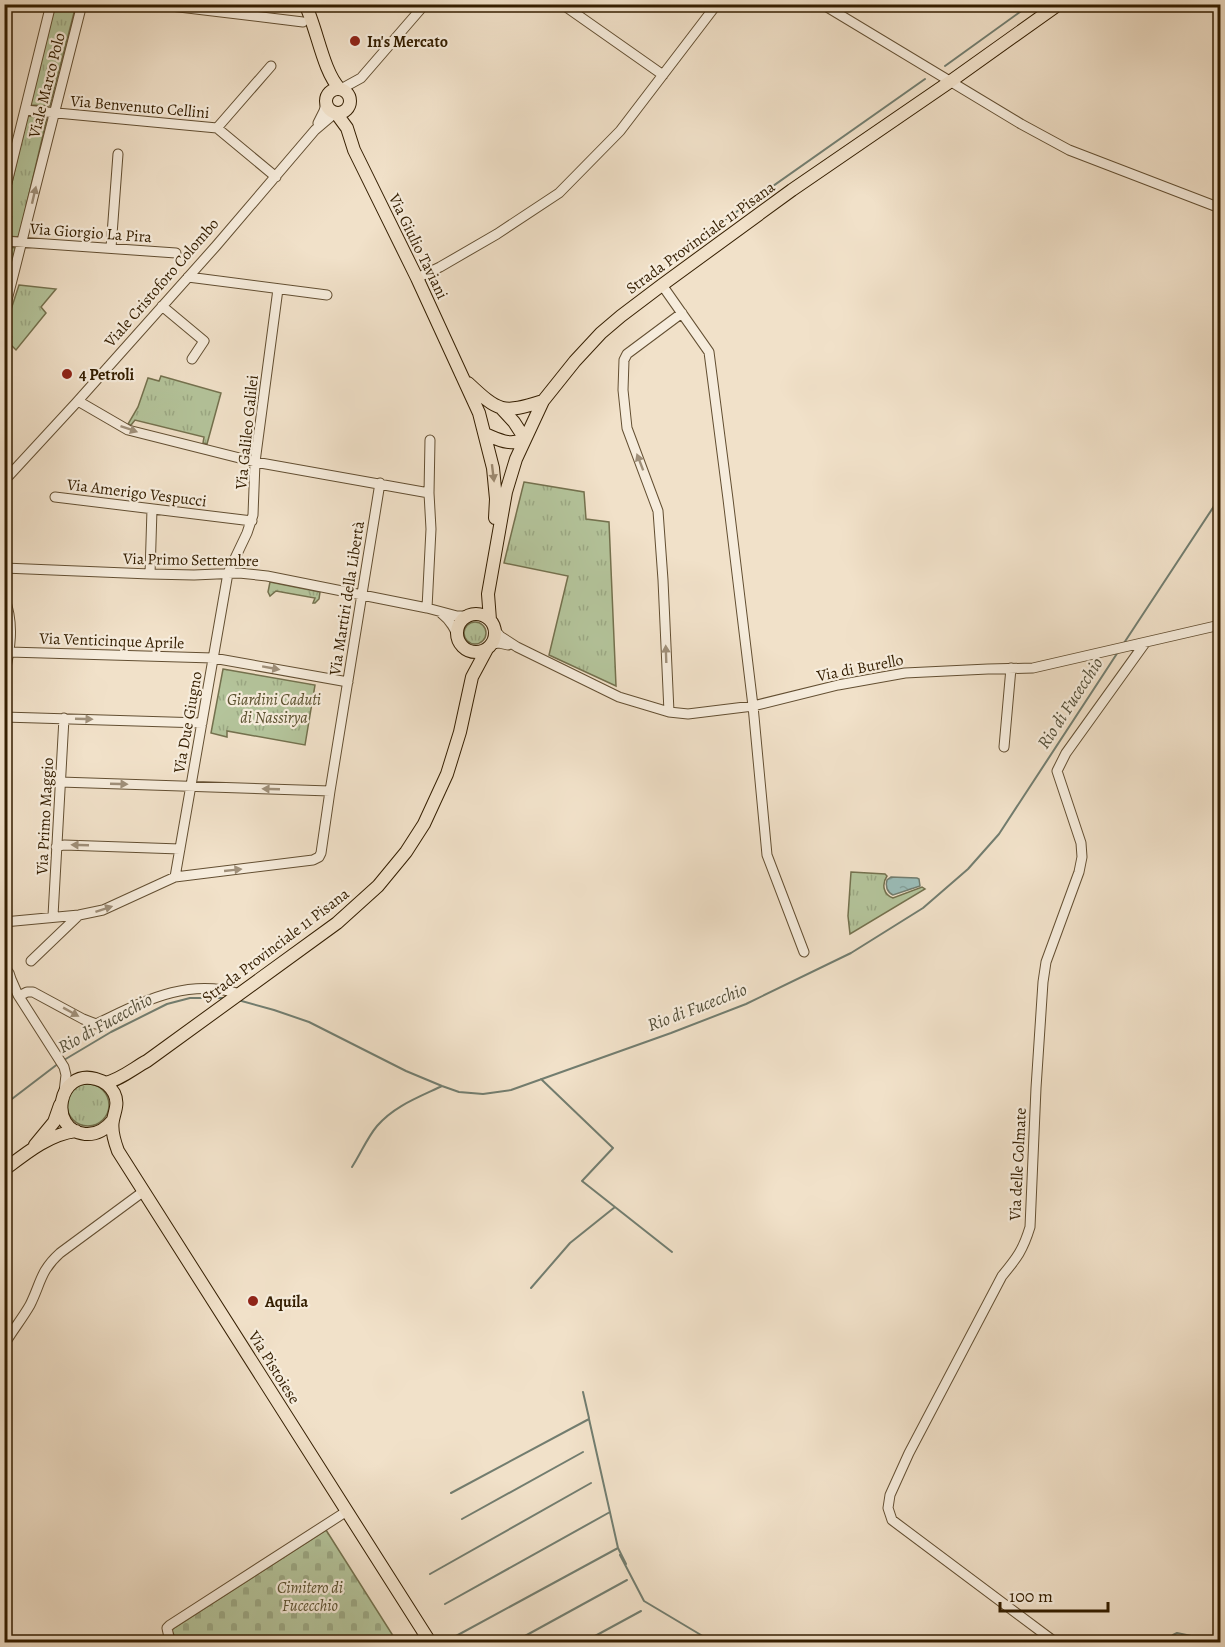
<svg xmlns="http://www.w3.org/2000/svg" width="1225" height="1647" font-family="Alegreya,serif">
<style>
.grass{fill:url(#grass-tufts);stroke:#74714e;stroke-width:1.5}
.cemetery{fill:url(#cemetery-stones);stroke:#74714e;stroke-width:1.5}
.water{fill:url(#water-ripples);stroke:#727d6f;stroke-width:1.5}
.lines{fill:none;stroke-linecap:round;stroke-linejoin:round}
.stream{stroke:#727d6f;stroke-width:2}
.minor-casing{stroke:#634f32;stroke-width:11}
.major-casing{stroke:#341e00;stroke-width:14}
.minor{stroke:#f6ecdc;stroke-width:9}
.major{stroke:#f1e1c9;stroke-width:12}
.oneway{fill:#9f8f79}
.oneway2{fill:#9c896f}
.poi-dot{fill:#8f2418;stroke:#f6ecdc;stroke-width:2}
.labels{text-anchor:middle;stroke-width:4.5;stroke-linejoin:round;paint-order:stroke}
.poi-label{font-size:16px;font-weight:bold;fill:#341e00;stroke:#f6ecdc;text-anchor:start}
.street-label{font-size:16px;fill:#341e00;stroke:#f6ecdc}
.park-label{font-size:16px;font-style:italic;fill:#5a502e;stroke:#f6ecdc}
.water-label{font-size:18px;font-style:italic;fill:#534e38;stroke:#f6ecdc}
</style>
<defs>
<pattern id="grass-tufts" width="24" height="20" patternUnits="userSpaceOnUse" patternTransform="scale(1.5)"><rect width="24" height="20" fill="#b4c49b"/><path d="M3 7l-1-3M5 7V3M7 7l1-3M15 17l-1-3M17 17v-4M19 17l1-3" fill="none" stroke="#9ba884"/></pattern>
<pattern id="cemetery-stones" width="16" height="16" patternUnits="userSpaceOnUse" patternTransform="scale(1.5)"><rect width="16" height="16" fill="#b4c49b"/><path d="M2 7V4a2 2 0 0 1 4 0v3zM10 15v-3a2 2 0 0 1 4 0v3z" fill="#9ba884"/></pattern>
<pattern id="water-ripples" width="26" height="14" patternUnits="userSpaceOnUse" patternTransform="scale(1.5)"><rect width="26" height="14" fill="#9bbdb9"/><path d="M2 4q2-2 4 0t4 0M15 11q2-2 4 0t4 0" fill="none" stroke="#86a29d"/></pattern>
</defs>
<rect width="100%" height="100%" fill="#f1e1c9"/>
<filter id="stains"><feTurbulence type="fractalNoise" baseFrequency=".00333" numOctaves="4"/><feColorMatrix values="0 0 0 0 .2 0 0 0 0 .09 0 0 0 0 .02 0 0 0 .5 -.17"/></filter>
<radialGradient id="worn" r=".72"><stop offset=".6" stop-color="#630" stop-opacity="0"/><stop offset="1" stop-color="#630" stop-opacity=".3"/></radialGradient>
<path class="grass" d="M 55,5 L 76,5 L 50,106 L 30,105 Z
M 27,116 L 47,118 L 19,237 L 5,236 L 5,213 Z
M 5,247 L 18,248 L 5,302 Z
M 19,285 L 56,289 L 41,307 L 46,313 L 16,350 L 5,339 L 4,331 Z
M 161,376 L 221,393 L 207,444 L 203,443 L 204,437 L 135,420 L 131,425 L 128,424 L 138,407 L 148,378 L 159,381 Z
M 524,482 L 584,492 L 586,519 L 609,522 L 616,686 L 549,655 L 568,576 L 504,563 Z
M 270,582 L 320,592 L 319,599 L 315,603 L 313,603 L 315,598 L 276,591 L 270,596 L 268,592 Z
M464 633a11 11 0 1 1 22 0a11 11 0 1 1-22 0Z
M 223,669 L 315,685 L 305,745 L 227,731 L 227,737 L 211,733 Z
M 851,872 L 885,874 L 887,876 C 881,885 884,895 893,898 L 922,887 L 925,889 L 850,934 L 848,916 Z
M67 1105a21 21 0 1 1 42 0a21 21 0 1 1-42 0Z"/>
<path class="cemetery" d="M 326,1530 L 397,1642 L 178,1642 L 171,1630 Z"/>
<path class="water" d="M 891,877 L 917,878 L 919,879 L 920,886 L 893,895 C 887,892 885,886 887,880 Z"/>
<g class="lines">
<path class="stream" d="M 945,66 L 1031,4
M 705,234 L 925,79
M 1124,643 L 1220,497
M 238,1000 L 274,1010 L 309,1022 L 406,1071 L 442,1086 L 459,1092 L 483,1094 L 511,1090 L 671,1033 L 746,1004 L 851,953 L 923,908 L 968,869 L 999,834 L 1118,652
M 64,1060 L 111,1032 L 167,1004 L 190,998 L 226,998
M 541,1079 L 613,1148 L 582,1181 L 672,1252
M 4,1105 L 59,1063
M 352,1167 C 361,1153 367,1138 377,1126 C 394,1106 419,1097 442,1086
M 531,1288 L 570,1243 L 615,1207
M 583,1392 L 589,1418
M 451,1493 L 589,1419 L 618,1548 L 626,1564
M 462,1519 L 583,1452
M 620,1555 L 644,1601 L 706,1638
M 430,1574 L 591,1483
M 445,1604 L 610,1512
M 456,1636 L 618,1548
M 514,1642 L 627,1580
M 584,1642 L 641,1611
M 655,1642 L 660,1640
M 1166,1642 L 1173,1635 L 1177,1633 L 1220,1642"/>
<defs>
<path id="minor" d="M 154,4 L 303,22
M 562,4 L 663,75
M 822,4 L 1021,124 L 1069,150 L 1220,208
M 341,89 L 361,78 L 425,4
M 25,110 L 217,128 L 276,177
M 318,123 L 324,111 L 326,103
M 217,128 L 271,66
M 4,195 L 51,4
M 4,241 L 176,253
M 111,248 L 118,154
M 188,277 L 327,295
M 417,278 L 440,267 L 497,234 L 559,193 L 620,131 L 717,4
M 662,285 L 709,352 L 728,499 L 753,706 L 767,855 L 804,952
M 162,306 L 204,341 L 192,359
M 4,312 L 82,4
M 78,401 L 128,430 L 255,462 L 429,493
M 4,481 L 76,403 L 216,246 L 315,130 L 335,113
M 55,497 L 252,521
M 4,568 L 150,574 L 194,575 L 239,573 L 267,576 L 427,608 L 457,616 L 467,616
M 150,574 L 152,509
M 4,597 C 15,624 10,650 4,677
M 427,608 L 431,529 L 429,493 L 430,440
M 442,614 C 451,621 455,629 459,640
M 495,630 L 500,636 L 517,647 L 619,697 L 669,712 L 688,714 L 753,706 L 838,685 L 905,673 L 988,669 L 1033,668 L 1220,625
M 492,644 L 499,643 L 508,645
M 9,652 L 213,658 L 348,682
M 669,712 L 663,580 L 658,511 L 627,428 L 623,390 L 624,360 L 627,354 L 682,313
M 4,717 L 202,723
M 1004,747 L 1011,668
M 60,782 L 330,791
M 56,847 L 64,845 L 180,849
M 175,877 L 228,573 L 247,533 L 253,515 L 255,462 L 278,289
M 53,916 L 64,718
M 4,922 L 79,915 L 103,910 L 175,877 L 313,860 L 319,857 L 321,853 L 330,791 L 380,483
M 31,961 L 79,915
M 4,972 L 9,973 L 11,979 L 10,983 L 4,985
M 11,979 L 18,995 L 64,1067 L 66,1075 L 64,1092
M 19,996 L 27,992 L 33,992 L 83,1019 L 96,1024 C 143,1002 187,977 240,994
M 4,1345 C 12,1331 22,1319 30,1305 C 41,1283 40,1271 60,1253 L 144,1191
M 170,1642 L 167,1628 L 170,1625 L 347,1511
M 1055,1642 L 892,1520 L 888,1508 L 890,1495 L 909,1453 L 1002,1276 C 1017,1258 1023,1250 1030,1227 L 1036,1088 L 1043,982 L 1046,962 L 1079,872 L 1082,857 L 1081,843 L 1057,771 L 1066,753 L 1145,643"/>
<path id="major" d="M 305,4 C 317,28 323,72 340,89
M326 101a12 12 0 1 1 24 0a12 12 0 1 1-24 0Z
M 336,113 L 347,128 L 354,150 L 417,278 L 479,413 L 493,468 L 496,499 L 495,518
M 468,383 C 499,412 502,414 543,401
M 502,409 L 514,422 L 525,439
M 485,434 C 500,440 509,446 525,439
M457 633a19 19 0 1 1 38 0a19 19 0 1 1-38 0Z
M 490,620 L 488,594 L 506,492 L 516,459 L 543,401 L 575,361 L 601,333 L 621,316 L 662,285 L 792,190 L 951,81 L 1059,4
M 105,1083 C 120,1080 134,1068 147,1061 L 337,923 L 378,886 L 406,852 L 424,824 L 447,774 L 460,732 L 472,677 L 487,649
M 113,1120 C 106,1129 97,1135 85,1134 C 47,1130 58,1068 96,1079 C 104,1081 110,1086 114,1093 C 119,1103 115,1110 113,1120 C 111,1129 115,1143 118,1151 L 430,1642
M 35,1145 L 54,1122 L 60,1105
M 4,1170 C 25,1154 49,1134 76,1131"/>
</defs>
<use href="#minor" class="minor-casing"/>
<use href="#major" class="major-casing"/>
<use href="#minor" class="minor"/>
<use href="#major" class="major"/>
</g>
<defs><path id="oneway-solid" d="M-6-.8H1V-3.2L6.5 0L1 3.2V.8H-6Z" transform="scale(1.5)"/></defs>
<g class="oneway">
<use href="#oneway-solid" transform="translate(34 195) rotate(-77)"/>
<use href="#oneway-solid" transform="translate(129 429) rotate(19)"/>
<use href="#oneway-solid" transform="translate(640 462) rotate(-111)"/>
<use href="#oneway-solid" transform="translate(666 654) rotate(-92)"/>
<use href="#oneway-solid" transform="translate(271 668) rotate(10)"/>
<use href="#oneway-solid" transform="translate(84 719) rotate(2)"/>
<use href="#oneway-solid" transform="translate(119 784) rotate(2)"/>
<use href="#oneway-solid" transform="translate(271 789) rotate(-178)"/>
<use href="#oneway-solid" transform="translate(80 845) rotate(-178)"/>
<use href="#oneway-solid" transform="translate(233 870) rotate(-6)"/>
<use href="#oneway-solid" transform="translate(104 909) rotate(-18)"/>
<use href="#oneway-solid" transform="translate(71 1012) rotate(29)"/>
</g>
<use class="oneway2" href="#oneway-solid" transform="translate(493 473) rotate(83)"/>
<g class="poi-dot">
<circle cx="355" cy="41" r="6"/>
<circle cx="67" cy="374" r="6"/>
<circle cx="253" cy="1301" r="6"/>
</g>
<g class="labels">
<g class="poi-label">
<text x="367" y="47">In's Mercato</text>
<text x="79" y="380">4 Petroli</text>
<text x="265" y="1307">Aquila</text>
</g>
<g class="street-label">
<text transform="translate(46 85) rotate(-76)" y="6">Viale Marco Polo</text>
<text transform="translate(140 106) rotate(5)" y="6">Via Benvenuto Cellini</text>
<text transform="translate(91 232) rotate(4)" y="6">Via Giorgio La Pira</text>
<text transform="translate(700 237) rotate(-36)" y="6">Strada Provinciale 11 Pisana</text>
<text transform="translate(419 246) rotate(64)" y="6">Via Giulio Taviani</text>
<text transform="translate(161 282) rotate(-49)" y="6">Viale Cristoforo Colombo</text>
<text transform="translate(246 432) rotate(-84)" y="6">Via Galileo Galilei</text>
<text transform="translate(137 492) rotate(7)" y="6">Via Amerigo Vespucci</text>
<text transform="translate(191 559) rotate(1)" y="6">Via Primo Settembre</text>
<text transform="translate(346 598) rotate(-81)" y="6">Via Martiri della Libertà</text>
<text transform="translate(112 640) rotate(2)" y="6">Via Venticinque Aprile</text>
<text transform="translate(860 667) rotate(-11)" y="6">Via di Burello</text>
<text transform="translate(187 722) rotate(-80)" y="6">Via Due Giugno</text>
<text transform="translate(44 816) rotate(-87)" y="6">Via Primo Maggio</text>
<text transform="translate(275 945) rotate(-37)" y="6">Strada Provinciale 11 Pisana</text>
<text transform="translate(1017 1164) rotate(-87)" y="6">Via delle Colmate</text>
<text transform="translate(275 1367) rotate(58)" y="6">Via Pistoiese</text>
</g>
<g class="park-label">
<text x="274" y="705">Giardini Caduti<tspan x="274" dy="18">di Nassirya</tspan></text>
<text x="310" y="1593">Cimitero di<tspan x="310" dy="18">Fucecchio</tspan></text>
</g>
<g class="water-label">
<text transform="translate(1070 703) rotate(-57)" y="6">Rio di Fucecchio</text>
<text transform="translate(697 1007) rotate(-21)" y="6">Rio di Fucecchio</text>
<text transform="translate(105 1023) rotate(-29)" y="6">Rio di Fucecchio</text>
</g>
</g>
<rect width="1225" height="1647" fill="none" stroke="#f1e1c9" stroke-width="24"/>
<rect x="6" y="6" width="1213" height="1635" fill="none" stroke="#341e00" stroke-width="3"/>
<rect x="12" y="12" width="1201" height="1623" fill="none" stroke="#341e00" stroke-width="1.5"/>
<path d="M1000 1602v9h108v-9" fill="none" stroke="#341e00" stroke-width="3"/>
<text x="1009" y="1602" font-size="18" fill="#341e00" stroke="#f6ecdc" stroke-width="4.5" paint-order="stroke">100 m</text>
<rect width="100%" height="100%" filter="url(#stains)"/>
<rect width="100%" height="100%" fill="url(#worn)"/>
</svg>
